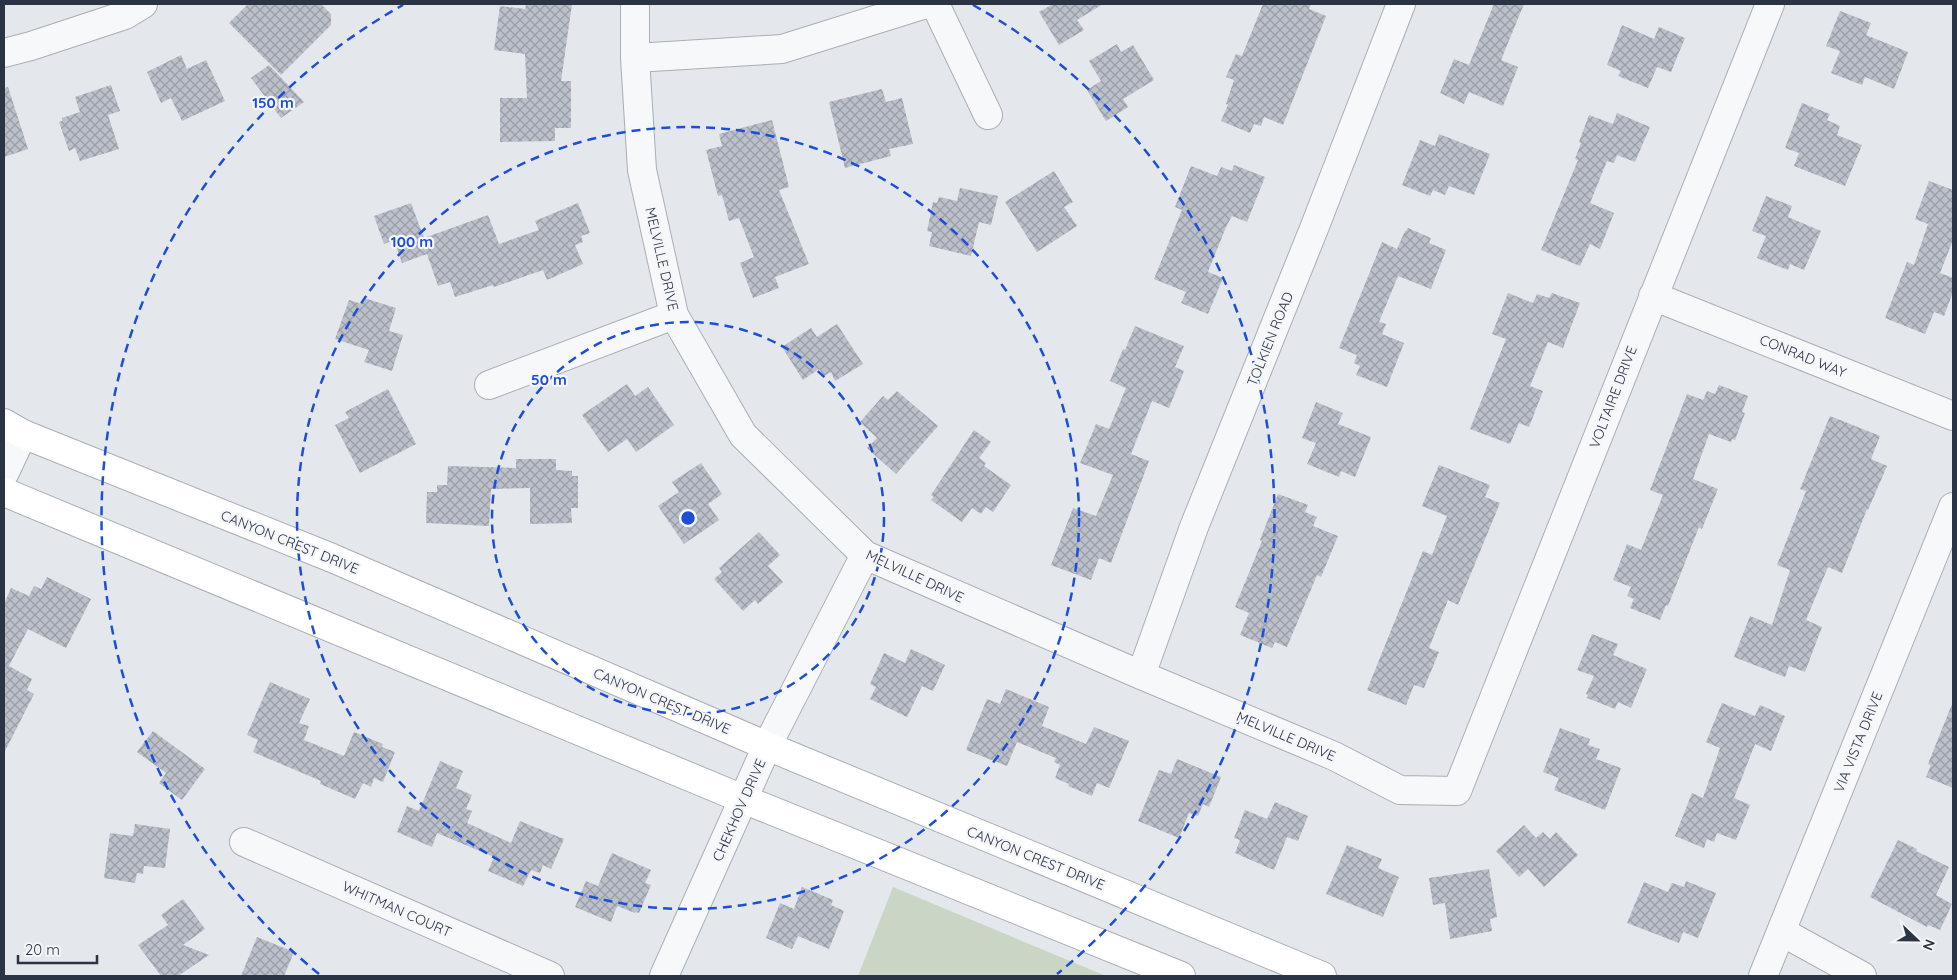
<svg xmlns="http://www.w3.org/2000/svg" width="1957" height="980" font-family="Quicksand,sans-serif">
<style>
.grass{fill:#c9d6c5}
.building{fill:url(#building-cross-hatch)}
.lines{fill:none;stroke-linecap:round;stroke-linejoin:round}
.minor-casing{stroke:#a9aeb7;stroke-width:30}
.tertiary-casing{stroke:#a9aeb7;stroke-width:30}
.secondary-casing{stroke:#a9aeb7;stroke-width:30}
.minor{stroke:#f7f8fa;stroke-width:28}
.tertiary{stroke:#f7f8fa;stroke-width:28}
.secondary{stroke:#fff;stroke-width:28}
.ring{fill:none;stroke:#1d4ed8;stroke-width:2.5;stroke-dasharray:9 6}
.labels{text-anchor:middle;stroke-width:4.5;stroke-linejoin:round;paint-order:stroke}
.street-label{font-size:14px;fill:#2b3445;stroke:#f4f6f9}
.centre{fill:#1d4ed8;stroke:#f4f6f9;stroke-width:2.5}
.ring-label{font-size:15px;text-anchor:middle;font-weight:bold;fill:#1d4ed8;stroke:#f4f6f9;stroke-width:4.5;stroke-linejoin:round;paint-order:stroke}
</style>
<defs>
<pattern id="building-cross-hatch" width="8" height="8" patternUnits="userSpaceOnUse" patternTransform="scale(1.25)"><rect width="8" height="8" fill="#bbc0ca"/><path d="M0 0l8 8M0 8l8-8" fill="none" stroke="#989da6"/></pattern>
</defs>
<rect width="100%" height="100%" fill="#e4e7ec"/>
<path class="grass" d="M 893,887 L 1106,976 L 858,976 Z"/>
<path class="building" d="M 248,4 L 321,4 L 331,14 L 331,25 L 281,75 L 229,23 Z
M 526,4 L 572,4 L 561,81 L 571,81 L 571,128 L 555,128 L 555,141 L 500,142 L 500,98 L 527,98 L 525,54 L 494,50 L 500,6 L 525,9 Z
M 1053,4 L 1103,4 L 1077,20 L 1084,30 L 1059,45 L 1039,12 Z
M 1263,4 L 1311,4 L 1309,9 L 1326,16 L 1283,125 L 1264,117 L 1261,126 L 1254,124 L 1250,133 L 1221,121 L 1228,105 L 1226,104 L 1234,80 L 1226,77 L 1236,54 L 1242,56 Z
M 1494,4 L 1524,4 L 1501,60 L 1518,67 L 1503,106 L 1469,92 L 1464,104 L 1440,93 L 1454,59 L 1469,65 Z
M 1840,11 L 1871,23 L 1866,35 L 1908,52 L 1894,89 L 1865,77 L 1862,85 L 1831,73 L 1840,51 L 1826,46 Z
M 1622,25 L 1654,39 L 1659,27 L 1685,38 L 1671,72 L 1657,67 L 1648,88 L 1618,76 L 1621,71 L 1607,65 Z
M 1117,44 L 1121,52 L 1133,45 L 1154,80 L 1123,99 L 1128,107 L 1106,121 L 1087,90 L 1101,81 L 1089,61 Z
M 181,55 L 187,69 L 206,60 L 225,101 L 182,121 L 171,98 L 161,103 L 147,72 Z
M 269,65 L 304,102 L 281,118 L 251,78 Z
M 111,85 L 120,111 L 108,115 L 119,149 L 80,161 L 75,148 L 69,151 L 59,122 L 62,121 L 62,118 L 80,112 L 75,97 Z
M 8,87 L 28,149 L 4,157 L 4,88 Z
M 882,89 L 886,102 L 902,98 L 913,144 L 889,149 L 891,156 L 845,168 L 829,102 Z
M 1802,103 L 1830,114 L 1827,120 L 1840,126 L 1837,135 L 1862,145 L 1845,186 L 1794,166 L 1799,153 L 1785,148 Z
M 1617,113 L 1650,127 L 1635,162 L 1617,155 L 1614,163 L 1607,161 L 1590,203 L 1614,213 L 1600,249 L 1590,244 L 1580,266 L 1541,250 L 1578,160 L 1575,159 L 1581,143 L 1579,142 L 1589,115 L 1613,124 Z
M 772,120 L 789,187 L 779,190 L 809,264 L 775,277 L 779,288 L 753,298 L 740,263 L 754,257 L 739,218 L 729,221 L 722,195 L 718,196 L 706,150 L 722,146 L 719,134 Z
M 1439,134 L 1490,154 L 1474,195 L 1449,186 L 1445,195 L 1433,190 L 1430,196 L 1402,185 L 1420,140 L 1435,146 Z
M 1234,165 L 1265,177 L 1247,222 L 1232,216 L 1226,227 L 1208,272 L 1223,278 L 1208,314 L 1181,303 L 1186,292 L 1154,279 L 1182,210 L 1175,207 L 1191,166 L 1217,176 L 1221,167 L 1232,171 Z
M 1054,171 L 1073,202 L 1064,207 L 1077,226 L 1037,252 L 1005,202 Z
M 1929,181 L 1953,190 L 1953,240 L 1940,273 L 1953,278 L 1953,292 L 1944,316 L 1934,312 L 1925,334 L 1885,318 L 1907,262 L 1914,265 L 1928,224 L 1915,219 Z
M 960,188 L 998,196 L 991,225 L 979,222 L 971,256 L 929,246 L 932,232 L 927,231 L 933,202 L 937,203 L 939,197 L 957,201 Z
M 1766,196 L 1792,206 L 1788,217 L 1821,231 L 1804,270 L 1790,264 L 1788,270 L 1757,258 L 1766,236 L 1752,231 Z
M 411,203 L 424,238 L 488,215 L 499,244 L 539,230 L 535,221 L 578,203 L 590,233 L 581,236 L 583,242 L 575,245 L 583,264 L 547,280 L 543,270 L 494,287 L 493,285 L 455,297 L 450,282 L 438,286 L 427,254 L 402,263 L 394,240 L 384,244 L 374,216 Z
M 1408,228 L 1431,238 L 1429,243 L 1446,250 L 1431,289 L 1398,276 L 1379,322 L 1386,324 L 1382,334 L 1404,343 L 1387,387 L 1356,375 L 1360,366 L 1354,363 L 1357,355 L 1339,348 L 1382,242 L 1397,249 L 1405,231 L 1406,231 Z
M 1508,293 L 1533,303 L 1537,294 L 1549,298 L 1552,293 L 1580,303 L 1563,348 L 1548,342 L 1530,386 L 1543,391 L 1529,427 L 1519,423 L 1510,444 L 1470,429 L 1506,339 L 1492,334 Z
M 364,298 L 396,308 L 389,331 L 403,335 L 392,371 L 364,362 L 369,350 L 335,339 L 349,300 L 362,304 Z
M 837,324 L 863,364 L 835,381 L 831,372 L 824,376 L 819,369 L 803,380 L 782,347 L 811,328 L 817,337 Z
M 1135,326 L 1184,346 L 1175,367 L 1184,371 L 1169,408 L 1152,401 L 1131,454 L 1149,461 L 1111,563 L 1099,558 L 1091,580 L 1051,565 L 1073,508 L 1096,516 L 1113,475 L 1080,463 L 1096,424 L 1109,429 L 1126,388 L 1110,381 L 1123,349 L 1125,350 Z
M 627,384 L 635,396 L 648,387 L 674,425 L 636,452 L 627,439 L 608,452 L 582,415 Z
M 1719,385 L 1748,396 L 1742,412 L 1745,413 L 1735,440 L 1732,439 L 1731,442 L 1709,434 L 1693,479 L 1718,489 L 1702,529 L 1699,527 L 1668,606 L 1666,605 L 1660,620 L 1630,608 L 1634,599 L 1627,596 L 1631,587 L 1613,580 L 1627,544 L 1641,550 L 1663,495 L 1650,490 L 1687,394 L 1703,400 L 1707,391 L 1715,394 Z
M 388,389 L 416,444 L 360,473 L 335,425 L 349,418 L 345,412 Z
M 897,391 L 938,426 L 896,474 L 867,448 L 877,438 L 860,422 L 883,396 L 888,400 Z
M 1316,402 L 1343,413 L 1338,424 L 1371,437 L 1355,477 L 1341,471 L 1339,477 L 1307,464 L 1316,443 L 1302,438 Z
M 1830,416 L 1880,436 L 1871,459 L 1887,466 L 1868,510 L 1867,509 L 1842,573 L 1828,567 L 1806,620 L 1822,627 L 1805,672 L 1789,666 L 1785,677 L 1734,657 L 1750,616 L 1772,625 L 1790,570 L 1777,565 L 1806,491 L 1800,489 Z
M 974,430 L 991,442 L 979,458 L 986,463 L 984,466 L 1011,485 L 993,512 L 986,507 L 981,514 L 972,508 L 962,522 L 931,500 L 934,497 L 931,495 Z
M 516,459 L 556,459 L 556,470 L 572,471 L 572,476 L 578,476 L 578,508 L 571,508 L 572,523 L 530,524 L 530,488 L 491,489 L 489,526 L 426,523 L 427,492 L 437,492 L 437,485 L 447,485 L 448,466 L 516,468 Z
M 701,463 L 722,494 L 708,504 L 719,520 L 684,544 L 658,506 L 679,492 L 672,482 Z
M 1439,465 L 1490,485 L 1485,497 L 1500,503 L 1458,605 L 1448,600 L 1429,648 L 1439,652 L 1424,688 L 1414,685 L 1406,705 L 1367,690 L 1423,551 L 1432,555 L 1447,516 L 1422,506 Z
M 1278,494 L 1308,505 L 1305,512 L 1317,517 L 1313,526 L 1338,536 L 1321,577 L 1317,575 L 1287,647 L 1275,642 L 1272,648 L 1240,635 L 1249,613 L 1235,607 L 1262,541 L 1260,540 Z
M 759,532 L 780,555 L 768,566 L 783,582 L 758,604 L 755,600 L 743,611 L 714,579 L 722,572 L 719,568 Z
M 47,577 L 91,599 L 66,648 L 28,629 L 9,666 L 32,679 L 27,690 L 34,694 L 4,753 L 4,604 L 11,588 L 29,596 L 34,586 L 41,589 Z
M 1592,634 L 1618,644 L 1613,655 L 1647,669 L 1631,708 L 1618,702 L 1615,709 L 1587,698 L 1588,695 L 1586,694 L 1594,676 L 1577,670 Z
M 911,649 L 945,665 L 933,691 L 922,686 L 907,717 L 870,699 L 876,687 L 870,684 L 884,653 L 905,663 Z
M 270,682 L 310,699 L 299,723 L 309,726 L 304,740 L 344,756 L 354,732 L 383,744 L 382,747 L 395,752 L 383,782 L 374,778 L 371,787 L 363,783 L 355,799 L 320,784 L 321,781 L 253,752 L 258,740 L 247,735 Z
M 1006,689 L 1049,707 L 1042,726 L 1086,744 L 1094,727 L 1129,741 L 1109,788 L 1097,783 L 1092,796 L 1068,786 L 1069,784 L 1055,778 L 1060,765 L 1054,762 L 1056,758 L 1017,742 L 1007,766 L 966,750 L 987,699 L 1000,704 Z
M 1722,703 L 1755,716 L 1760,705 L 1785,716 L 1771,751 L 1755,744 L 1734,798 L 1750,805 L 1736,840 L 1717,833 L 1714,842 L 1707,839 L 1704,848 L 1675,836 L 1692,793 L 1703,798 L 1720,748 L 1706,742 Z
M 1952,704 L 1953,704 L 1953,788 L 1926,777 L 1931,765 L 1928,764 Z
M 1560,728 L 1590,739 L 1588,745 L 1600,749 L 1596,759 L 1621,768 L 1605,810 L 1554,790 L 1559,778 L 1543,772 Z
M 153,731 L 205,769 L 182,800 L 159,783 L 166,773 L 137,752 Z
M 1177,759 L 1221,777 L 1209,807 L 1203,804 L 1198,816 L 1189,813 L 1179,838 L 1138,821 L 1159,770 L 1171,774 Z
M 440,761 L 463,771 L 456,788 L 472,795 L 466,809 L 472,811 L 467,823 L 511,843 L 520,821 L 564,839 L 551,869 L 543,865 L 540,873 L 531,870 L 523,886 L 488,871 L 494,857 L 437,833 L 432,847 L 397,832 L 407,806 L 419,811 Z
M 1275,802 L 1308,816 L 1298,841 L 1287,837 L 1274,870 L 1235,853 L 1240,840 L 1234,838 L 1245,810 L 1267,819 Z
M 135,824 L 170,829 L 165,868 L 144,866 L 143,874 L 137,873 L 135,883 L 104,878 L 110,833 L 133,836 Z
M 1524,825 L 1536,838 L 1543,832 L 1550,839 L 1556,832 L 1578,855 L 1544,887 L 1528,869 L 1519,877 L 1496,851 Z
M 1898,840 L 1917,849 L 1916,851 L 1949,867 L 1936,895 L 1952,904 L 1940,930 L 1928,925 L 1927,927 L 1870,897 Z
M 1347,845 L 1382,859 L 1378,868 L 1399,877 L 1383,917 L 1326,894 Z
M 612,853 L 651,870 L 645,883 L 651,885 L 639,913 L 636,912 L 635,913 L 617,906 L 611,922 L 575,907 L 586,881 L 598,886 Z
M 1489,869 L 1497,917 L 1490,919 L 1492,931 L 1450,939 L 1445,903 L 1433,905 L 1429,878 Z
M 1686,881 L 1716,893 L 1698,938 L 1683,932 L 1679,943 L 1627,923 L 1644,882 L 1668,892 L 1672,883 L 1684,887 Z
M 802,887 L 833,900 L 831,905 L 844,911 L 829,949 L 798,936 L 792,949 L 766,938 L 780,903 L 794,909 Z
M 183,899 L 205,929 L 183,945 L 209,955 L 178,976 L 161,976 L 138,945 L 168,925 L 161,915 Z
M 257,937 L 294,952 L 284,976 L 241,976 Z"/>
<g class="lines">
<defs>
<path id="minor" d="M 635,4 L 635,58 L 642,170 L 674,315 L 743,435 L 865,555 L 1141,675 L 1334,756 L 1400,790 L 1457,791 L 1770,4
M 935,4 L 988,115
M 4,53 L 31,46 L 125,15 L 143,4
M 635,58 L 782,49 L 926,4
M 1653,296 L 1953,416
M 489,385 L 674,315
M 1141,675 L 1194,527 L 1315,226 L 1401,4
M 244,842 L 550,976
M 1782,932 L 1862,976
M 664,976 L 767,746 L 865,555"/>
<path id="tertiary" d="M 4,474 L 23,434
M 1763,976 L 1953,507"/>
<path id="secondary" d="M 4,423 L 23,434 L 332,558 L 767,746 L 1322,976
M 4,492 L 743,799 L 1181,976"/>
</defs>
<use href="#minor" class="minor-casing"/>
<use href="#tertiary" class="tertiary-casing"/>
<use href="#secondary" class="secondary-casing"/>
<use href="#minor" class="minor"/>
<use href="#tertiary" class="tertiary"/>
<use href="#secondary" class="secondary"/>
</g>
<g class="ring">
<circle cx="688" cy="518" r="196"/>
<circle cx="688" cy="518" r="391"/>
<path d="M319 974A587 587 0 0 1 403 5M973 5A587 587 0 0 1 1057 974"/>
</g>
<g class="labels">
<g class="street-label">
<text transform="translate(662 259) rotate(77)" y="5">MELVILLE DRIVE</text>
<text transform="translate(1270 339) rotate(-68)" y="5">TOLKIEN ROAD</text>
<text transform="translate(1803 356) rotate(22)" y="5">CONRAD WAY</text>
<text transform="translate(1613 397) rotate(-69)" y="5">VOLTAIRE DRIVE</text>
<text transform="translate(290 542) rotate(22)" y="5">CANYON CREST DRIVE</text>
<text transform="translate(915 576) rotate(25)" y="5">MELVILLE DRIVE</text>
<text transform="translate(662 701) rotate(23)" y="5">CANYON CREST DRIVE</text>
<text transform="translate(1286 736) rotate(23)" y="5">MELVILLE DRIVE</text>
<text transform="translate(1858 742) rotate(-68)" y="5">VIA VISTA DRIVE</text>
<text transform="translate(739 810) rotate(-66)" y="5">CHEKHOV DRIVE</text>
<text transform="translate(1036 858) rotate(22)" y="5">CANYON CREST DRIVE</text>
<text transform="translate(397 909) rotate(24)" y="5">WHITMAN COURT</text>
</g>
</g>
<circle cx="688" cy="518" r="8" class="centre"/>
<g class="ring-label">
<text x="273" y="108">150 m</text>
<text x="412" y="247">100 m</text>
<text x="549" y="385">50 m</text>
</g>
<rect width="1957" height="980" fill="none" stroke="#2b3445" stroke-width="10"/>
<g transform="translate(1917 940) rotate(112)" stroke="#f4f6f9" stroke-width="4" paint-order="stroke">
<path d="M0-4L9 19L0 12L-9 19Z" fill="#2b3445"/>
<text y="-8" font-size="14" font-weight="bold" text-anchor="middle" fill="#2b3445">N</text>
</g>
<path d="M18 955v8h79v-8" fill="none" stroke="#2b3445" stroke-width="2.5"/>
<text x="25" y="955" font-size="15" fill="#2b3445" stroke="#f4f6f9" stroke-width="4" paint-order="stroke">20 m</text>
</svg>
